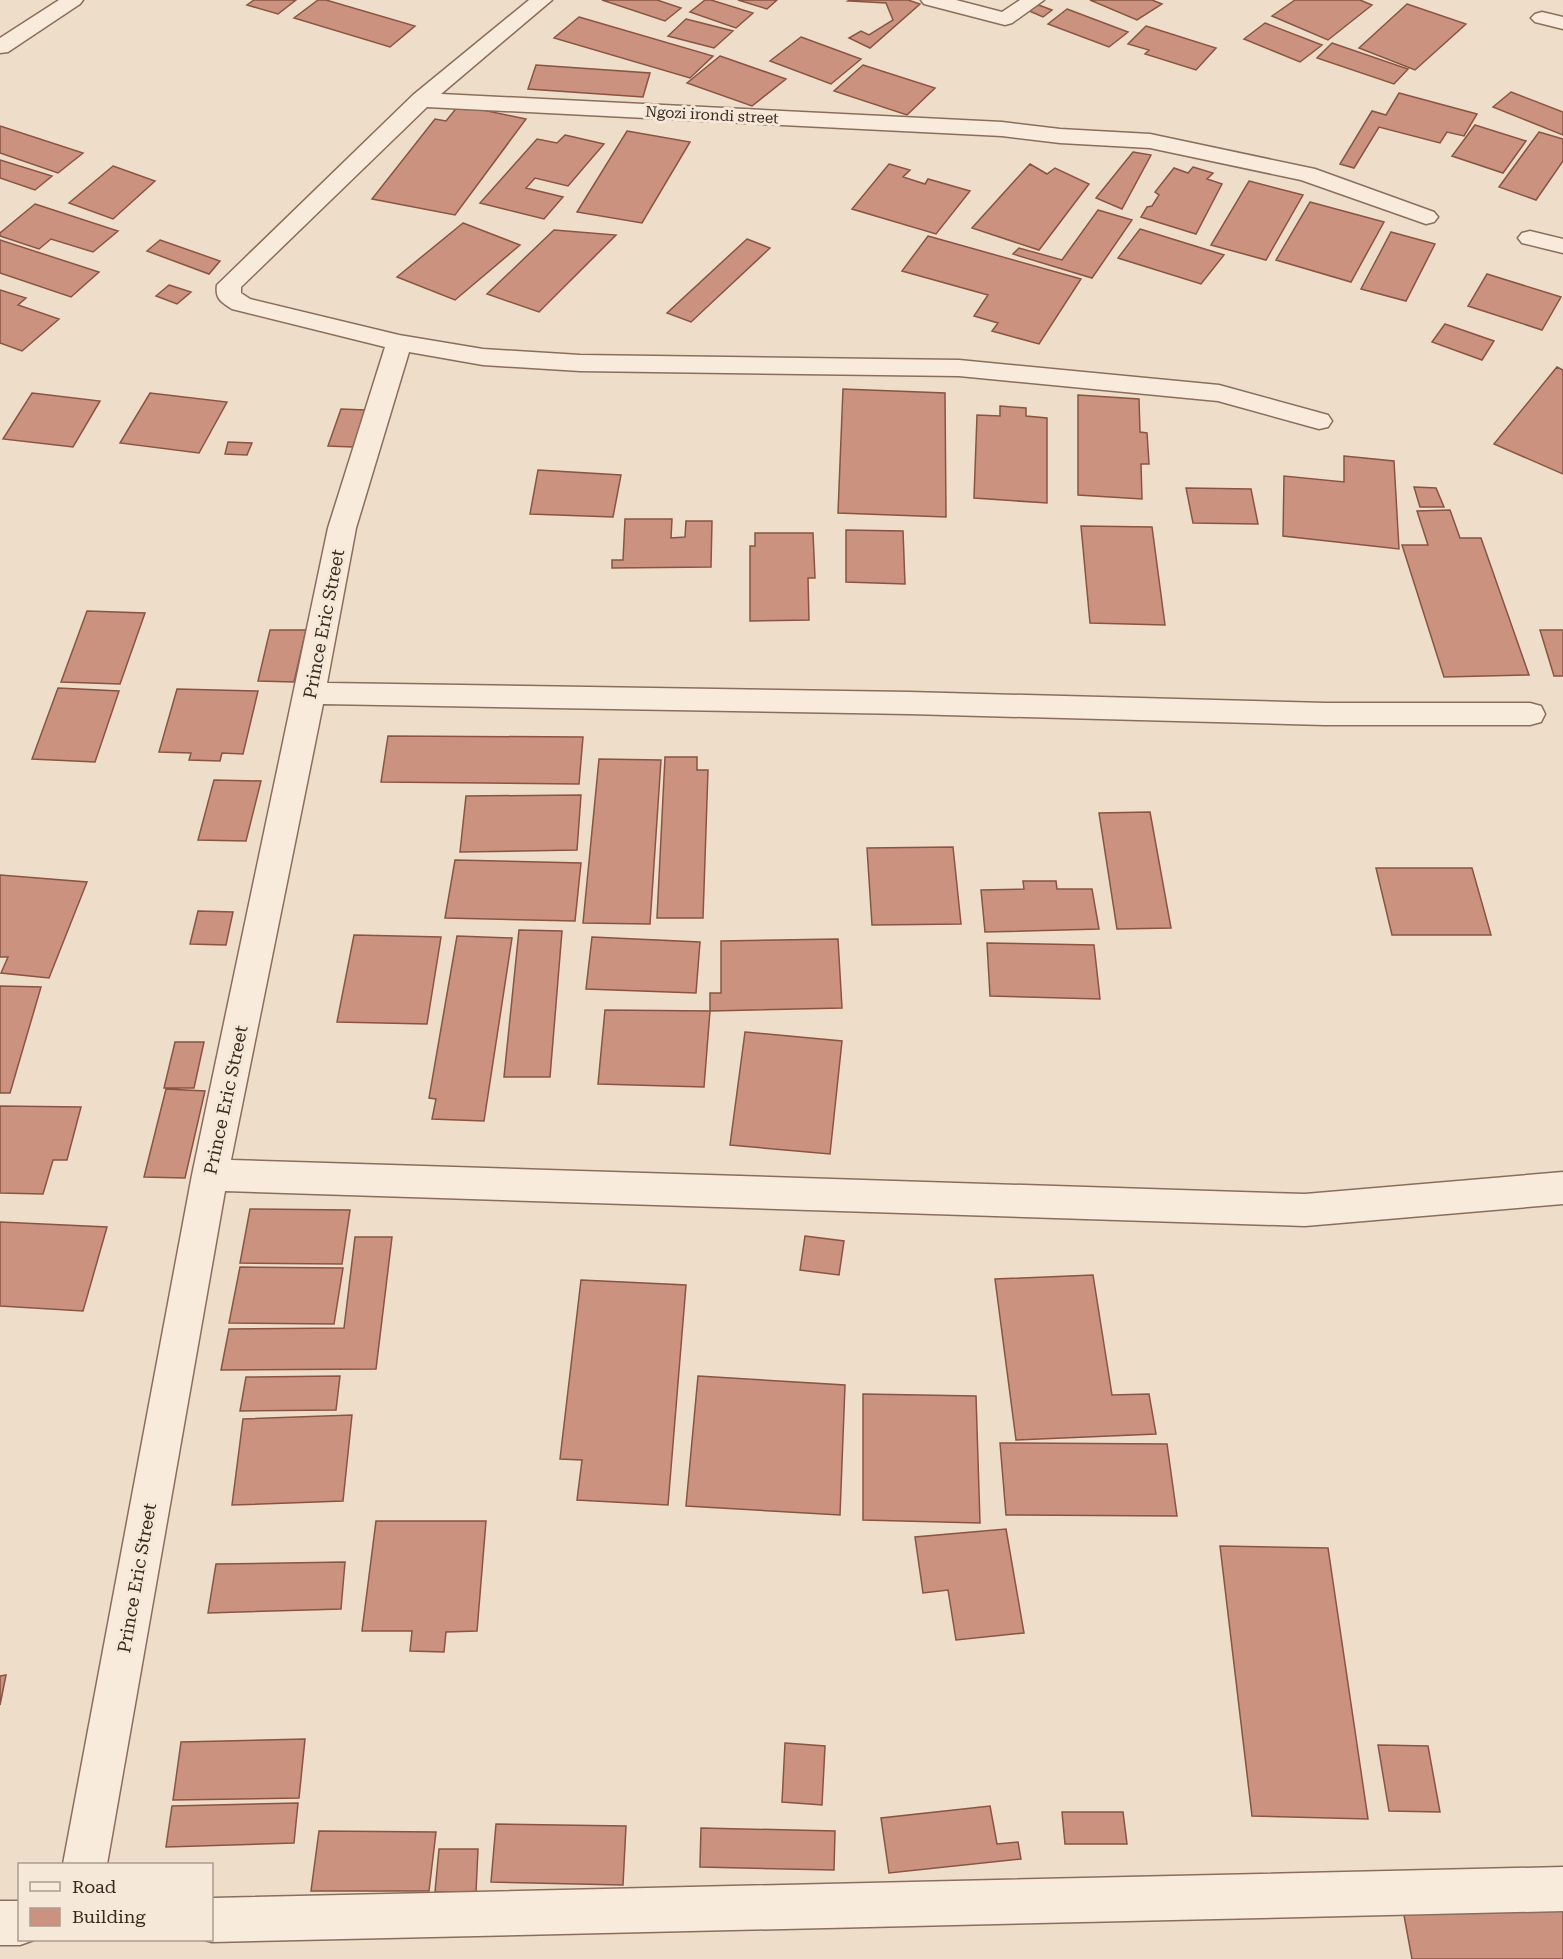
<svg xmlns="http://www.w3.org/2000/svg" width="1563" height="1959" font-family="'Roboto Serif',serif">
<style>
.building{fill:#cb937f;stroke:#895443;stroke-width:1.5}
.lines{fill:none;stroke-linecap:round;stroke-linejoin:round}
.minor-casing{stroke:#8a6e5d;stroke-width:3}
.minor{fill:#f9ebdb;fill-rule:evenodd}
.labels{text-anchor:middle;stroke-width:6;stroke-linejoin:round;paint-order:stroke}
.far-street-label{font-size:15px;fill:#3b2920;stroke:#f5e8d8}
.street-label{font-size:18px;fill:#3b2920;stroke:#f5e8d8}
</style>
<rect width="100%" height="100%" fill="#eeddc8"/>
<path class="building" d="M 254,0 L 296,0 L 278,14 L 247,5 Z
M 318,0 L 326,0 L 415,26 L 390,47 L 294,18 Z
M 602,0 L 657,0 L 681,8 L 665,21 Z
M 705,0 L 711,0 L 753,13 L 736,28 L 690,12 Z
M 738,0 L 777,0 L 767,9 Z
M 850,0 L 908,0 L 920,4 L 870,48 L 849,38 L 861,31 L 869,35 L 893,20 L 886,3 L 848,1 Z
M 1090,0 L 1152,0 L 1162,4 L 1137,20 Z
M 1295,0 L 1360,0 L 1372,5 L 1328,40 L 1272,16 Z
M 1036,4 L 1052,10 L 1043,17 L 1027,10 Z
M 1407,4 L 1466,24 L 1415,70 L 1359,48 Z
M 1067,9 L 1128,32 L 1109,47 L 1048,24 Z
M 579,17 L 713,56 L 690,78 L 554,38 Z
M 686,19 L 733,31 L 714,48 L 668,36 Z
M 1265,23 L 1322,45 L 1300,62 L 1244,39 Z
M 1146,26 L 1216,48 L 1196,70 L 1145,54 L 1149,50 L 1128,44 Z
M 801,37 L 861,59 L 831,84 L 770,61 Z
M 1332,43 L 1408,69 L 1394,84 L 1317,58 Z
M 720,56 L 786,79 L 752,106 L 687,83 Z
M 536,65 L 650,73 L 643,97 L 528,89 Z
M 863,65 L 935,88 L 907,115 L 834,91 Z
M 1511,92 L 1563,112 L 1563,135 L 1493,107 Z
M 1399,93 L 1477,114 L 1464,136 L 1447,132 L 1440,143 L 1379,127 L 1354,168 L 1340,164 L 1372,111 L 1386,115 Z
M 459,105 L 526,119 L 455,215 L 372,199 L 435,119 L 446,121 Z
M 1475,125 L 1526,141 L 1503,173 L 1452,156 Z
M 0,126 L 83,153 L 58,173 L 0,153 Z
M 627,131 L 690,142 L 642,223 L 577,212 Z
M 1539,132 L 1563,139 L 1563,161 L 1536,200 L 1499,187 Z
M 565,135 L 604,144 L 568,186 L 535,178 L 526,188 L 563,197 L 544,219 L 480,203 L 537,139 L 557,143 Z
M 1133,152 L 1151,155 L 1122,209 L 1096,198 Z
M 0,160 L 52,176 L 35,190 L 0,178 Z
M 889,164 L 910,170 L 903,177 L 925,184 L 928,179 L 970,191 L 936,234 L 852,209 Z
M 1030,164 L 1047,174 L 1055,168 L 1089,184 L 1039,250 L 972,228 Z
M 113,166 L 155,181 L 113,219 L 69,203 Z
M 1193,167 L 1213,173 L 1207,179 L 1222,184 L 1196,234 L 1141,217 L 1147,207 L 1152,206 L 1159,195 L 1155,192 L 1174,168 L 1188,173 Z
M 1249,181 L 1303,195 L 1266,260 L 1211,245 Z
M 1310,202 L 1384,222 L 1351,282 L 1276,260 Z
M 35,204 L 118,231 L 93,252 L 51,239 L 39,249 L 0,236 L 0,233 Z
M 1098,210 L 1132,220 L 1092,278 L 1013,254 L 1019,248 L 1062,260 Z
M 463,223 L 520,245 L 455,300 L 397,277 Z
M 1140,229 L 1224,255 L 1201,284 L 1118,258 Z
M 554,230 L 616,235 L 539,312 L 487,294 Z
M 1391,232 L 1435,244 L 1406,301 L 1361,289 Z
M 928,236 L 1081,279 L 1039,344 L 992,331 L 998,323 L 974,316 L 988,295 L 902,271 Z
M 747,239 L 770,248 L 691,322 L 667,313 Z
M 0,240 L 99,272 L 71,297 L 0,273 Z
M 160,240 L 220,261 L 209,274 L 147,251 Z
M 1487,274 L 1561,297 L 1542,330 L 1468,306 Z
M 169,285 L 191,292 L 177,304 L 156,296 Z
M 0,290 L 26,298 L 18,305 L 59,319 L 22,351 L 0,343 Z
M 1445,324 L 1494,341 L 1482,360 L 1432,342 Z
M 1557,367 L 1563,370 L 1563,474 L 1494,444 Z
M 843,389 L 945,393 L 946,517 L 838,513 Z
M 32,393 L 100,401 L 73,447 L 3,439 Z
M 150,393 L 227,402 L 199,453 L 120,443 Z
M 1078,395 L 1139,399 L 1140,432 L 1147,433 L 1149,464 L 1141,464 L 1142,499 L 1078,495 Z
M 1000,406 L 1026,408 L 1026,416 L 1047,418 L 1047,503 L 974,498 L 977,415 L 1000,416 Z
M 341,409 L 365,410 L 353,447 L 328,446 Z
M 228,442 L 252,443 L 247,455 L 225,454 Z
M 1344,456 L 1394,461 L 1399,549 L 1283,536 L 1284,476 L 1344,482 Z
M 538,470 L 621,475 L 613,517 L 530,514 Z
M 1414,487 L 1436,488 L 1444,507 L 1420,507 Z
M 1186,488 L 1251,489 L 1258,524 L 1193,523 Z
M 1450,510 L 1460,538 L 1481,538 L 1529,675 L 1444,677 L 1402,545 L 1428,545 L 1417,511 Z
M 625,519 L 672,519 L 671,538 L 685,537 L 686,521 L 712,521 L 711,567 L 612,568 L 612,560 L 623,560 Z
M 1081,526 L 1152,527 L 1165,625 L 1090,623 Z
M 846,530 L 903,531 L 905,584 L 846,582 Z
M 755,533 L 813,533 L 815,578 L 808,578 L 809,620 L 750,621 L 750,546 L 755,546 Z
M 87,611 L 145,613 L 120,684 L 61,682 Z
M 270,630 L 306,630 L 294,682 L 258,681 Z
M 1540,630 L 1563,630 L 1563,676 L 1554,676 Z
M 58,688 L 119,691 L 95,762 L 32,759 Z
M 177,689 L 258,691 L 243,754 L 222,753 L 220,761 L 189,760 L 191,753 L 159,752 Z
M 388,736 L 583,737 L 579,784 L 381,782 Z
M 665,757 L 697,757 L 697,770 L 708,770 L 703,918 L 657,918 Z
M 599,759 L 661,760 L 650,924 L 583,923 Z
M 214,780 L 261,781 L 246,841 L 198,840 Z
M 581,795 L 577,850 L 460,852 L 466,796 Z
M 1150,812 L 1171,928 L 1117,929 L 1099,813 Z
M 953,847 L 961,924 L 872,925 L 867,848 Z
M 455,860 L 581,863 L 575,921 L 445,918 Z
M 1376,868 L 1472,868 L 1491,935 L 1392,935 Z
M 0,875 L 87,882 L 49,978 L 1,973 L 8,957 L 0,957 Z
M 1023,881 L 1056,881 L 1057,889 L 1092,889 L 1099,929 L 985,932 L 981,890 L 1024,889 Z
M 198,911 L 233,912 L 226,945 L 190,944 Z
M 519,930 L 562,931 L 550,1077 L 504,1077 Z
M 354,935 L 441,937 L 427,1024 L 337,1022 Z
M 457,936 L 512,938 L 484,1121 L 432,1119 L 436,1099 L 429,1098 Z
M 592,937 L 700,942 L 696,993 L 586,989 Z
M 838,939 L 842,1008 L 710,1011 L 710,993 L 721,993 L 721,941 Z
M 987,943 L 1094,945 L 1100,999 L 990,996 Z
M 0,986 L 41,987 L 10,1093 L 0,1093 Z
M 605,1010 L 710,1011 L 704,1087 L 598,1084 Z
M 745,1032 L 842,1041 L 830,1154 L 730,1145 Z
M 175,1042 L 204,1042 L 194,1088 L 164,1088 Z
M 166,1089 L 205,1091 L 185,1178 L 144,1177 Z
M 0,1106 L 81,1107 L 67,1160 L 53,1160 L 43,1194 L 0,1193 Z
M 250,1209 L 350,1210 L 342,1264 L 240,1263 Z
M 0,1222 L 107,1227 L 83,1311 L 0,1306 Z
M 805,1236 L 844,1241 L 839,1275 L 800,1270 Z
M 355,1237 L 392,1237 L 376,1369 L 221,1370 L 229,1329 L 344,1328 Z
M 240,1267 L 343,1268 L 334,1324 L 229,1323 Z
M 1093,1275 L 1112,1395 L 1149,1394 L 1156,1434 L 1016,1440 L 995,1279 Z
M 581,1280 L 686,1285 L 668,1505 L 577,1500 L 582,1460 L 560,1459 Z
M 340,1376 L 336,1410 L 240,1411 L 246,1377 Z
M 698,1376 L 845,1385 L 840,1515 L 686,1506 Z
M 863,1394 L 976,1396 L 980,1523 L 863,1520 Z
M 352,1415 L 343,1501 L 232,1505 L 243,1419 Z
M 1000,1443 L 1167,1444 L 1177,1516 L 1006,1515 Z
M 376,1521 L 486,1521 L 477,1631 L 446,1632 L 444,1652 L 410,1651 L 412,1631 L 362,1631 Z
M 1006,1529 L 1024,1633 L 956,1640 L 948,1590 L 923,1593 L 915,1537 Z
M 1220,1546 L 1328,1548 L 1368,1819 L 1252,1816 Z
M 345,1562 L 341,1609 L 208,1613 L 216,1564 Z
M 6,1675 L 0,1705 L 0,1676 Z
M 305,1739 L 299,1798 L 173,1800 L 181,1742 Z
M 785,1743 L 825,1746 L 822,1805 L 782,1802 Z
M 1378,1745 L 1428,1746 L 1440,1812 L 1389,1811 Z
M 298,1803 L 294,1843 L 166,1847 L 172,1806 Z
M 990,1806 L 997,1844 L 1018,1842 L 1021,1859 L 889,1873 L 881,1818 Z
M 1062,1812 L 1123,1812 L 1127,1844 L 1065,1844 Z
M 496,1824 L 626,1826 L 623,1885 L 491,1882 Z
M 701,1828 L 835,1831 L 834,1870 L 700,1867 Z
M 319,1831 L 436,1832 L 429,1891 L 311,1891 Z
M 439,1849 L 478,1849 L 476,1892 L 435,1892 Z
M 1403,1910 L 1563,1911 L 1563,1959 L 1412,1959 Z"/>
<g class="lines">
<defs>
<path id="minor" d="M 59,0 L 83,0 L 80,4 L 8,52 L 0,53 L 0,38 Z
M 529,0 L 552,0 L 441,94 L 1002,122 L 1060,129 L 1150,134 L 1315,169 L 1434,212 L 1438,217 L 1434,222 L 1426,224 L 1301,180 L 1150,148 L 1060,143 L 1002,136 L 427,107 L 241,287 L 241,293 L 250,299 L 399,335 L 483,349 L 580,355 L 959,360 L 1219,385 L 1328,415 L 1332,421 L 1328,427 L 1319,429 L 1218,401 L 959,376 L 580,371 L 483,365 L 409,352 L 356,528 L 327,683 L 909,692 L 1325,703 L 1530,703 L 1541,706 L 1545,714 L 1541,722 L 1530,725 L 1325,725 L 909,714 L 323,704 L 231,1160 L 1305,1194 L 1563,1172 L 1563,1204 L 1305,1226 L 225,1191 L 107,1864 L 63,1864 L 192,1175 L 328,528 L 385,347 L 232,309 C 221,302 215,299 217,285 L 413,95 Z
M 921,0 L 956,0 L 1002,12 L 1020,0 L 1044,0 L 1012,23 L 1005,25 L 924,4 Z
M 1542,12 L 1563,17 L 1563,29 L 1535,22 L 1531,18 L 1535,14 Z
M 1530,231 L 1563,239 L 1563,253 L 1522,243 L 1518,238 L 1522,233 Z
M 1563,1867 L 1563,1911 L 212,1942 L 205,1940 L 212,1940 L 212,1898 Z
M 0,1901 L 20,1901 L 20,1940 L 34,1940 L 20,1945 L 0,1945 Z"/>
</defs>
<use href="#minor" class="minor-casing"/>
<use href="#minor" class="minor"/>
</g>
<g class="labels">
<g class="far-street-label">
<text transform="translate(712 115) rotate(3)" y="5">Ngozi irondi street</text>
</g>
<g class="street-label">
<text transform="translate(324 624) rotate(-79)" y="6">Prince Eric Street</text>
<text transform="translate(226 1100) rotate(-78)" y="6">Prince Eric Street</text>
<text transform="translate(137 1578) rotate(-80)" y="6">Prince Eric Street</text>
</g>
</g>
<rect x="18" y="1863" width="195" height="78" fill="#f5e8d8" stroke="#ab9c8e" stroke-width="1.5"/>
<rect x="30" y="1882" width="30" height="9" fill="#f9ebdb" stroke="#ab9c8e" stroke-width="1.5"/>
<text x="72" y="1893" font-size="18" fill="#3b2920">Road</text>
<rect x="30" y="1908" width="30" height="18" fill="#cb937f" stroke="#ab9c8e" stroke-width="1.5"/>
<text x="72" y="1923" font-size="18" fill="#3b2920">Building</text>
</svg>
